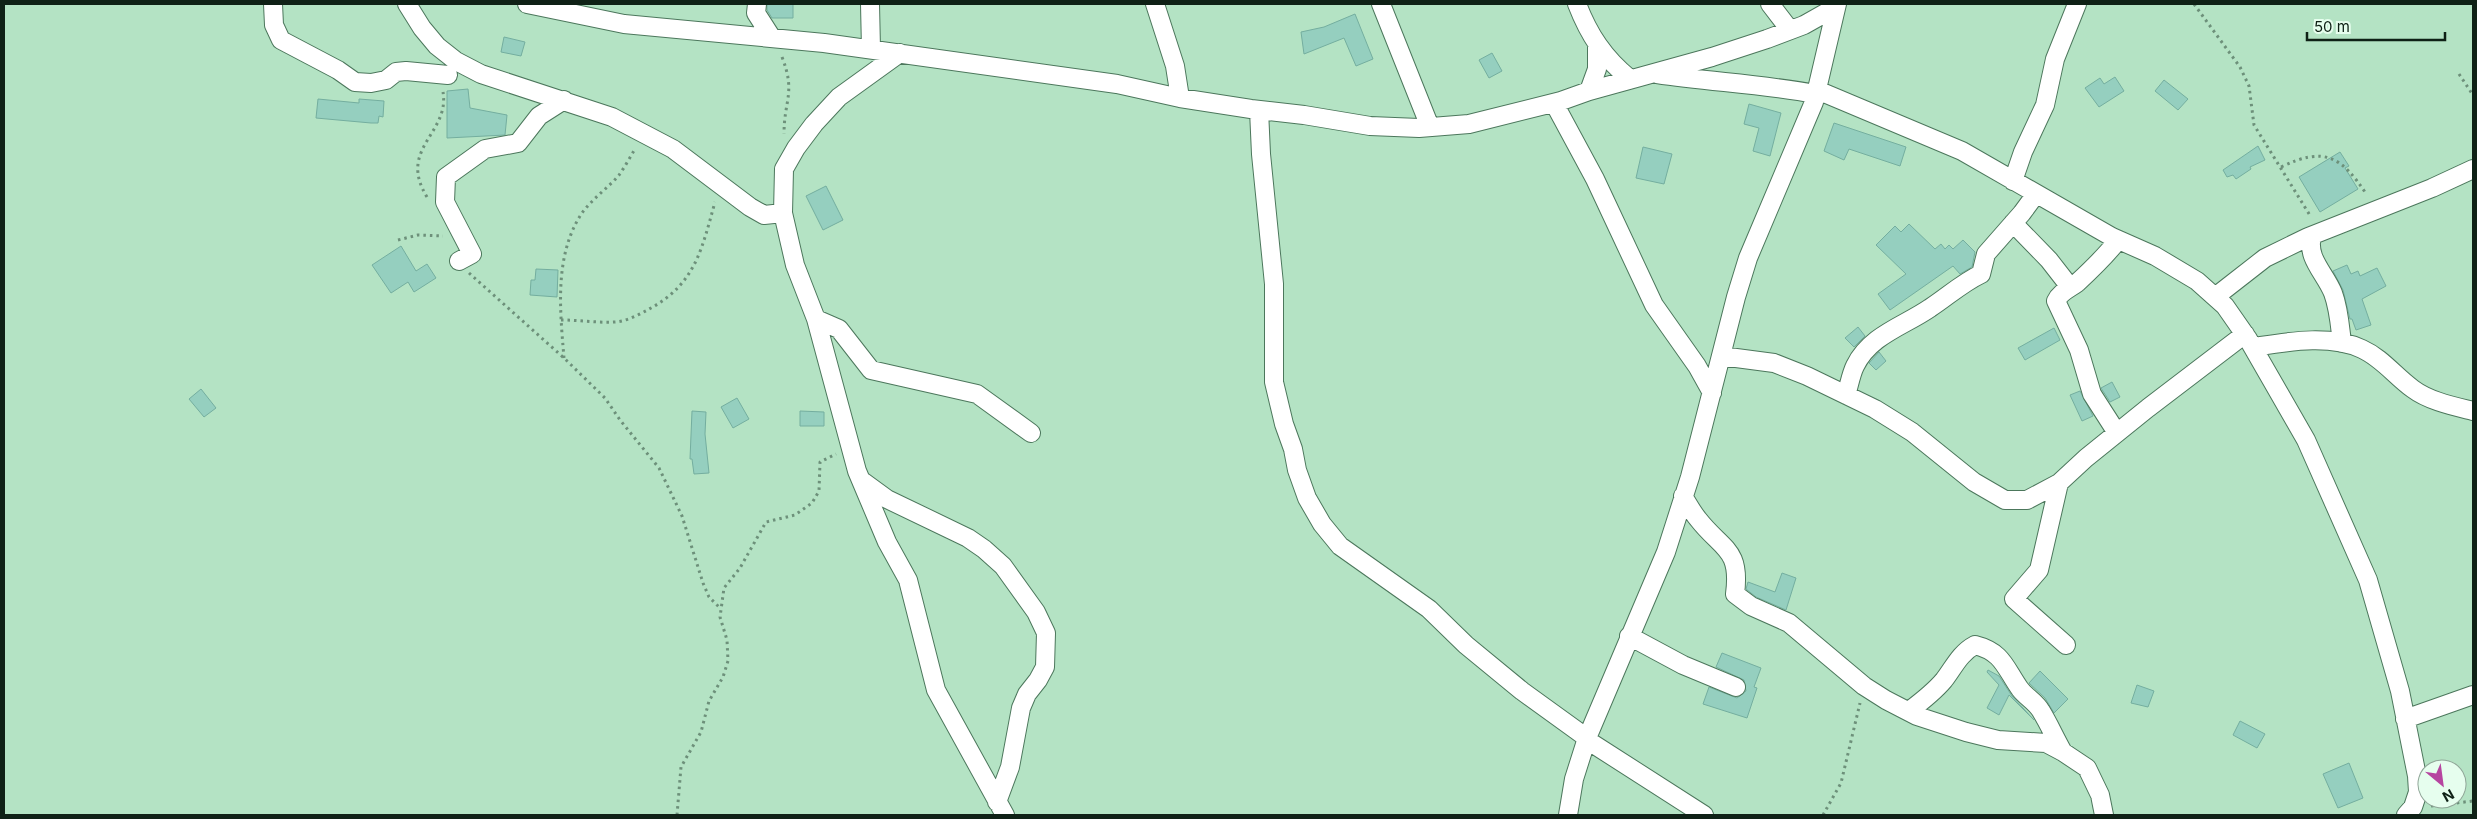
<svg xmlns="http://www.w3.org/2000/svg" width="2477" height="819" font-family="Inter,sans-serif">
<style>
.building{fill:#95cfbf;stroke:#74ae9f}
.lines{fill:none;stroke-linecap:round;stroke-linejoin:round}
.minor-casing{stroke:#4c775c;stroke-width:20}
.path{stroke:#6d907a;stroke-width:3;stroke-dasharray:2.5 4;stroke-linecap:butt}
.minor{stroke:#fff;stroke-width:18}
</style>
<rect width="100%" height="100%" fill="#b4e3c4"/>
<path class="building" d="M 767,4 L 793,4 L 793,18 L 772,18 L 767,10 Z
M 1355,14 L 1373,59 L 1356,66 L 1344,38 L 1304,54 L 1301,32 L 1324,27 Z
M 504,37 L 525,42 L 521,56 L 501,52 Z
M 1492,53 L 1502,71 L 1489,78 L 1479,60 Z
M 2115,77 L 2124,91 L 2099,107 L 2085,88 L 2100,78 L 2104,84 Z
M 2164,80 L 2188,99 L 2178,110 L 2155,91 Z
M 468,89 L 470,108 L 507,115 L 505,135 L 447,138 L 447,91 Z
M 318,99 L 359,103 L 359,99 L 384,101 L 383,117 L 379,116 L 378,123 L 371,123 L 316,118 Z
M 1749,104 L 1781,113 L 1770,156 L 1753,151 L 1759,128 L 1744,124 Z
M 1834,123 L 1906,147 L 1900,166 L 1849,149 L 1844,160 L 1824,151 Z
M 2258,146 L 2265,160 L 2250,167 L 2251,169 L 2236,179 L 2233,175 L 2227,177 L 2223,170 Z
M 1643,147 L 1672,154 L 1664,184 L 1636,178 Z
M 2340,152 L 2349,166 L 2345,168 L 2358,189 L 2320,212 L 2299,177 Z
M 826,186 L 843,220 L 823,230 L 806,196 Z
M 1909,224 L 1935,249 L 1941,244 L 1945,249 L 1949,245 L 1953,249 L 1963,240 L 1975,252 L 1972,267 L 1960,274 L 1953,266 L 1890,310 L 1878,294 L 1906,274 L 1876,245 L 1895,226 L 1901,232 Z
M 401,246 L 416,271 L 427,264 L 436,278 L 414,292 L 408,282 L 391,293 L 372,265 Z
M 2347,265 L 2351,274 L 2358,271 L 2360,276 L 2377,268 L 2386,286 L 2362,299 L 2371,325 L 2356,330 L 2352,319 L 2350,319 L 2343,290 L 2333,271 Z
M 536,269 L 558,270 L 557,297 L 530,295 L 531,280 L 535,280 Z
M 1858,327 L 1865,336 L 1854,347 L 1845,338 Z
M 2054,328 L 2060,340 L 2025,360 L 2018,348 Z
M 1879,352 L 1886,361 L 1876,370 L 1869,363 Z
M 2112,382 L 2120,397 L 2110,402 L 2101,388 Z
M 201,389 L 216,408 L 204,417 L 189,399 Z
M 2080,391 L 2093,416 L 2082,421 L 2070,395 Z
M 737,398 L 749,419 L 733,428 L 721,407 Z
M 692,411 L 706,412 L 705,434 L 709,473 L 694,474 L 692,459 L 690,459 Z
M 800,411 L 824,412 L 824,426 L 800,426 Z
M 1782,573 L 1796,578 L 1786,610 L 1756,597 L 1746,589 L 1748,582 L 1775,592 Z
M 1722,653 L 1761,668 L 1754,687 L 1757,688 L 1747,718 L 1703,704 L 1709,687 L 1737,698 L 1746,691 L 1744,680 L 1716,667 Z
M 1988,670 L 1999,676 L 2012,696 L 2034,720 L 2009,695 L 1999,715 L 1987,708 L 1999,685 L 1987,672 Z
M 2040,671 L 2068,699 L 2054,713 L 2045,698 L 2029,683 Z
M 2137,685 L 2154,691 L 2148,707 L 2131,703 Z
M 2240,721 L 2265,734 L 2257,748 L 2233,735 Z
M 2349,763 L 2363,798 L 2338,808 L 2323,774 Z"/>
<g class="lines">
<defs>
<path id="minor" d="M 273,4 L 274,25 L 281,40 L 338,70 L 355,82 L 371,83 L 386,80 L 396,72 L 406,71 L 448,75
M 407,4 L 422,28 L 437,46 L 456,61 L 481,74 L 612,117 L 673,149 L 750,207 L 764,215 L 783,213
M 527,4 L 624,24 L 824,43 L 1117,84 L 1180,98 L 1251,109 L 1304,115 L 1370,126 L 1419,128 L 1469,124 L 1561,101 L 1589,91 L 1712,57 L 1767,39 L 1804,25 L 1836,7
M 757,4 L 756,13 L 772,38
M 870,4 L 871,49
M 1155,4 L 1175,66 L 1180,98
M 1381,4 L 1430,127
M 1577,4 C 1589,35 1604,58 1630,79
M 1770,4 L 1790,30
M 900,53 L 839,97 L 814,124 L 796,148 L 784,169 L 783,213 L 795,265 L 816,319 L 857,471 L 887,542 L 908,580 L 936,690 L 1005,815
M 1657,74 C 1710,82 1763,84 1815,94
M 1817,90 L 1962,151 L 2112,237 L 2155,256 L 2197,281 L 2225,306 L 2248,339 L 2306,440 L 2368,580 L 2400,691 L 2417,776 L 2418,792 L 2413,807 L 2406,815
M 1589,91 L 1597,69 L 1597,45
M 1554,103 L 1595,179 L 1654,305 L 1697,366 L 1712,393
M 1259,110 L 1261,154 L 1274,284 L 1274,382 L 1284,424 L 1293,449 L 1297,470 L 1307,498 L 1322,524 L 1340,546 L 1429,609 L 1466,645 L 1522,691 L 1587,738
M 2013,181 L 2023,152 L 2045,105 L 2055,59 L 2077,4
M 2013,223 L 2049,260 L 2070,287
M 2312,236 C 2306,258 2325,273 2333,293 C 2339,309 2340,327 2342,343
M 459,261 L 472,254 L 445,202 L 446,177 L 485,149 L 518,143 L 539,116 L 564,100
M 2215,297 L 2265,258 L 2308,237 L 2432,188 L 2473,169
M 816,319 L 839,329 L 871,370 L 977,394 L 1031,433
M 2253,347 C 2287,342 2329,334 2362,349 C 2382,358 2395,376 2413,389 C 2429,401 2453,406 2473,411
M 1721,356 L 1774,363 L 1807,376 L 1875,409 L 1912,432 L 1974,482 L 2005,500 L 2027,500 L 2059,483 L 2086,458 L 2148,408 L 2245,334
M 1846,395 C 1849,386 1851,374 1855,366 C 1870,335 1904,326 1930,308 C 1947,297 1962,283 1981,274 L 1986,254 L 2022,213 L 2036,194
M 2117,433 L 2092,394 L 2079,350 L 2056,301 C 2060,292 2069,289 2077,283 C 2092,269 2106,256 2118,240
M 861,480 L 887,499 L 968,538 L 984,549 L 1003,566 L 1036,612 L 1046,633 L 1045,667 L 1038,680 L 1027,694 L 1021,708 L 1010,767 L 997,802
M 2059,483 L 2039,570 L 2014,599 L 2066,645
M 1683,496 C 1688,504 1692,512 1698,519 C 1722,550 1741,548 1735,594 L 1751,606 L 1789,623 L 1864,686 L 1886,700 L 1917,716 L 1966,732 L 1998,740 L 2046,743 L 2063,752 L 2087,768 L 2100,795 L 2104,815
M 1629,636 L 1683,665 L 1736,687
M 1909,711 C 1921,702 1934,692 1944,680 C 1954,667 1960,653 1975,645 C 2003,652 2005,668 2020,689 C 2026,697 2036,702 2041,711 C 2049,724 2055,738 2063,752
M 2405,719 L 2473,695
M 1587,740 L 1704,815
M 1568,815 L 1574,779 L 1587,738 L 1666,552 L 1690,477 L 1736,297 L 1748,258 L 1814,102 L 1837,4"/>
</defs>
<use href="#minor" class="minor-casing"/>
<path class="path" d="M 2194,4 L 2240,67 L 2249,86 L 2254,125 L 2311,217
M 782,57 C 796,93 784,100 784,134
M 2459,74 L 2473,95
M 2281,167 C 2325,146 2341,156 2367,195
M 427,197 C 397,148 450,134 443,92
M 398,240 L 418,235 L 443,236
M 469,273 L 564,358 L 605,398 L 620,420 L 659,468 L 682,516 L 703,583 L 709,597 L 720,608
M 561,320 C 579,320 597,323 615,322 C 628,321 640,314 651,308 C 696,283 702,248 715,202
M 564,358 C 560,310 554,255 582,213 C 592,199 608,188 619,175 C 625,167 630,157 635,149
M 2431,806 L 2473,801
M 677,815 L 681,767 L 701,732 L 709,701 L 723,677 L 728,661 L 727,640 L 720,617 L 724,588 L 740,568 L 766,522 L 795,515 L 812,503 L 819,491 L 820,462 L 836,454
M 1823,815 L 1841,783 L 1860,703"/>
<use href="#minor" class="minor"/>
</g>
<rect width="2477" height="819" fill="none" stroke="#0f2116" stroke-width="10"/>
<g transform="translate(2442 784) rotate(151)"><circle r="24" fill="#e6feee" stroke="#90a698"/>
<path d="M0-4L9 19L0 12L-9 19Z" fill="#b645a0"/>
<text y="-8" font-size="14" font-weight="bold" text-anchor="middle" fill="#0f2116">N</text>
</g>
<path d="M2307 32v8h138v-8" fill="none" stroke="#0f2116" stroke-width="2.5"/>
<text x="2314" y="32" font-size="15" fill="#0f2116" stroke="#e6feee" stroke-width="4" paint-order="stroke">50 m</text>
</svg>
